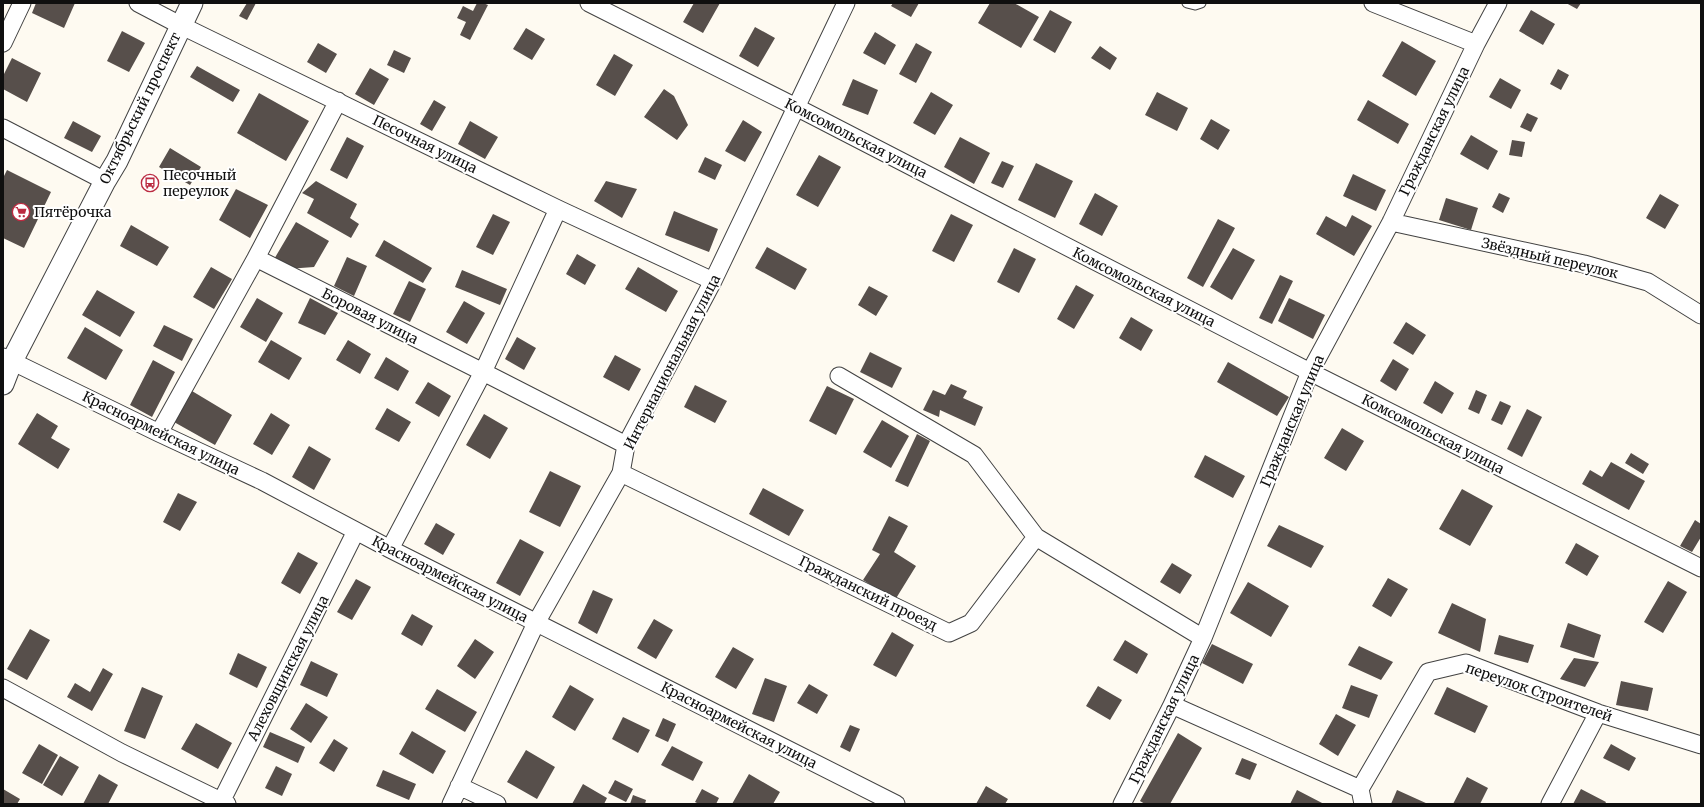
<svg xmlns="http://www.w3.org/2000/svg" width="1704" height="807" font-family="Merriweather,serif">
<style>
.building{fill:#574f4b}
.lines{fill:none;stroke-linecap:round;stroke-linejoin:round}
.service-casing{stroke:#424242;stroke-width:11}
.minor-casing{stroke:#424242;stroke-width:19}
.tertiary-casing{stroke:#424242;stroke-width:23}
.service{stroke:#fff;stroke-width:9}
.minor{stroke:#fff;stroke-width:17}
.tertiary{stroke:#fff;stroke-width:21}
.labels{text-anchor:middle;stroke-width:4;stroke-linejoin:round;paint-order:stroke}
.street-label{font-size:14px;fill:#0f0f0f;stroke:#fff}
.poi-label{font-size:14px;fill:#0f0f0f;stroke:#fff;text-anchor:start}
</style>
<rect width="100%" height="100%" fill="#fefaf1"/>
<path class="building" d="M 36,3 L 75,3 L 64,28 L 32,13 Z
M 247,3 L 256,3 L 247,20 L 239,16 Z
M 477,3 L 483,3 L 488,5 L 470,40 L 460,35 L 466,22 L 457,18 L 463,6 L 473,11 Z
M 694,3 L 720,3 L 703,33 L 683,22 Z
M 893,3 L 919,3 L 911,17 L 891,6 Z
M 990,3 L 1014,3 L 1039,17 L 1021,48 L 978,23 Z
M 1566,3 L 1581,3 L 1577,9 Z
M 1050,10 L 1072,22 L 1055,53 L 1033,40 Z
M 1531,10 L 1555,24 L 1543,45 L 1519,31 Z
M 755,27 L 775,38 L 758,67 L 739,56 Z
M 526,28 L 545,39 L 532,60 L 513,49 Z
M 122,31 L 145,43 L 129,72 L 107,61 Z
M 875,32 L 896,45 L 885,65 L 863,53 Z
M 1402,41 L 1436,61 L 1416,96 L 1382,76 Z
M 318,43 L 337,54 L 326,73 L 307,62 Z
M 916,43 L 932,52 L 916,83 L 899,74 Z
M 1100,46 L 1117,58 L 1110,70 L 1091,58 Z
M 394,50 L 411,58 L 404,73 L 387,65 Z
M 614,54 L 633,65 L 615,96 L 596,85 Z
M 12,58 L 41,73 L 27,102 L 3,89 L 3,76 Z
M 197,66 L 240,90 L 233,102 L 190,77 Z
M 370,68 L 389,79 L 374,105 L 355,94 Z
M 1558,69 L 1569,75 L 1561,90 L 1550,84 Z
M 1500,78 L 1521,90 L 1511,109 L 1489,97 Z
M 853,79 L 878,90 L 868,115 L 842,105 Z
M 664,89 L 674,96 L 688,125 L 677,140 L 644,117 Z
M 931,92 L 953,105 L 935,135 L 913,123 Z
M 1157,92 L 1188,108 L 1177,131 L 1145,115 Z
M 259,93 L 309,121 L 286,161 L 237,133 Z
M 434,100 L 446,107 L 432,131 L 420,124 Z
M 1368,100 L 1409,124 L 1398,144 L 1357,120 Z
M 1527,113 L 1538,118 L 1531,132 L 1520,127 Z
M 1211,119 L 1230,130 L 1218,150 L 1200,139 Z
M 743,120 L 762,132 L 745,162 L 725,151 Z
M 73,121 L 101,136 L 92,152 L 64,138 Z
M 470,121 L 498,137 L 485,159 L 458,144 Z
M 1471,135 L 1498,151 L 1488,170 L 1460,154 Z
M 347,137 L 364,146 L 347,179 L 330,170 Z
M 960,137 L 990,153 L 974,184 L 944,167 Z
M 1512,140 L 1525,142 L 1522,157 L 1509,155 Z
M 170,148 L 201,167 L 190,185 L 159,167 Z
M 819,155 L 841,167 L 818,207 L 796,195 Z
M 705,157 L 722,165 L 715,180 L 698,172 Z
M 1002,161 L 1014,166 L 1003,188 L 991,183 Z
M 1036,163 L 1073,181 L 1055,218 L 1018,200 Z
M 7,170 L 51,192 L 24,248 L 3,238 L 3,178 Z
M 1353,174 L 1386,190 L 1376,211 L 1343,196 Z
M 316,181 L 357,204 L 350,218 L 359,224 L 351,238 L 307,213 L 314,199 L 302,193 Z
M 606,181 L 637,189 L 622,218 L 594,201 Z
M 236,189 L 268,205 L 250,238 L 219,220 Z
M 1095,193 L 1118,206 L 1102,236 L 1079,224 Z
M 1499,193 L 1510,198 L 1503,213 L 1492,207 Z
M 1660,194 L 1679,205 L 1665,229 L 1646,218 Z
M 1446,198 L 1478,208 L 1471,230 L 1439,220 Z
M 674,211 L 718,229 L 709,252 L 665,235 Z
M 493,214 L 510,222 L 493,255 L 476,247 Z
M 951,214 L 973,225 L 954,262 L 932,251 Z
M 1352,215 L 1372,226 L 1354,256 L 1316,234 L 1326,216 L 1346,227 Z
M 1218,219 L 1235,228 L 1203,287 L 1187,278 Z
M 296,222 L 329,241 L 314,267 L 287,269 L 273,261 Z
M 131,225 L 169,247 L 157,266 L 120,246 Z
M 384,240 L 432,268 L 423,283 L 375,256 Z
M 767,247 L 807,269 L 795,290 L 755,268 Z
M 1014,248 L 1036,259 L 1019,293 L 997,282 Z
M 1233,248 L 1255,260 L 1232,300 L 1210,287 Z
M 577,254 L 596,265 L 585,285 L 566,274 Z
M 347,257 L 367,266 L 354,296 L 334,286 Z
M 211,267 L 232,279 L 214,309 L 193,297 Z
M 638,267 L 678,291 L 666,312 L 625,289 Z
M 462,270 L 507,289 L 500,305 L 455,287 Z
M 1280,275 L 1293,281 L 1272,324 L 1259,318 Z
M 409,281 L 426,289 L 410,322 L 393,314 Z
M 1076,285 L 1094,295 L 1074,329 L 1057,319 Z
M 869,286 L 888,296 L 876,316 L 858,305 Z
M 97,290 L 135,312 L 120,337 L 82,315 Z
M 257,298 L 283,313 L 266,342 L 240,327 Z
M 310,298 L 338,313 L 325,335 L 298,323 Z
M 1289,298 L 1325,315 L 1313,339 L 1278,321 Z
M 464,301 L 485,313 L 467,344 L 446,332 Z
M 1131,317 L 1153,330 L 1141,351 L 1119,338 Z
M 1406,322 L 1426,335 L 1413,355 L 1393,343 Z
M 164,325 L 193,339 L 182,361 L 153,346 Z
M 85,327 L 123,350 L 106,380 L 67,358 Z
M 517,337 L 536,348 L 524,370 L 505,359 Z
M 271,340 L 302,358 L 289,380 L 258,362 Z
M 348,340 L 371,354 L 360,374 L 336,360 Z
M 870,352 L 902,368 L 892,388 L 860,372 Z
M 615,355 L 641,369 L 629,391 L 603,377 Z
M 386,357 L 409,371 L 398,391 L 374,378 Z
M 1393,359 L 1409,369 L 1396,391 L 1380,381 Z
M 153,360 L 175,372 L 152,417 L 130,405 Z
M 1228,362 L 1289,397 L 1277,416 L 1217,382 Z
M 1435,381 L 1454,393 L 1442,414 L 1423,403 Z
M 428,382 L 451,396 L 439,417 L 415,403 Z
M 951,384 L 967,391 L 963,398 L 983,407 L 975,426 L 940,410 L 939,417 L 923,410 L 933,390 L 945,395 Z
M 695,385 L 727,401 L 715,423 L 684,407 Z
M 827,386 L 854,399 L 836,435 L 809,421 Z
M 1476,390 L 1487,395 L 1479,414 L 1468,409 Z
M 192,391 L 232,415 L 215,445 L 174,422 Z
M 1500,401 L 1511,406 L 1502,425 L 1491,420 Z
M 387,408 L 411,422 L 399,442 L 375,429 Z
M 1527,409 L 1542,417 L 1522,457 L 1507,449 Z
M 37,413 L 58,426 L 51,438 L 70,449 L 58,469 L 18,444 Z
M 271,413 L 290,425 L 272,455 L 253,444 Z
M 484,414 L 508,428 L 490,459 L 466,445 Z
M 882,420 L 909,436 L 891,468 L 863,452 Z
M 1342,428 L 1364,441 L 1346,471 L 1324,458 Z
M 917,434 L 930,441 L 908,487 L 895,481 Z
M 309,446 L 331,459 L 314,490 L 292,477 Z
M 1631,453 L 1649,464 L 1643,474 L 1625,463 Z
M 1205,455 L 1245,476 L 1233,498 L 1194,477 Z
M 1611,462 L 1645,481 L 1629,510 L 1582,484 L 1590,470 L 1602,477 Z
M 550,471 L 581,486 L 560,527 L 529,512 Z
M 763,488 L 804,510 L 789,536 L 749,514 Z
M 1462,489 L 1493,506 L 1470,546 L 1439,529 Z
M 178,493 L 197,502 L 180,531 L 163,522 Z
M 889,516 L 908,526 L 894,552 L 916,566 L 895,600 L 863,580 L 880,554 L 872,550 Z
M 1695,520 L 1701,524 L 1701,537 L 1692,552 L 1680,546 Z
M 436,523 L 455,534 L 443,555 L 424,544 Z
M 1279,525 L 1324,546 L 1311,568 L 1267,546 Z
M 520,539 L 544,552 L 520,596 L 496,583 Z
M 1576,543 L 1599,556 L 1587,576 L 1565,563 Z
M 298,552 L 318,563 L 300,594 L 281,583 Z
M 1172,563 L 1192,575 L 1180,594 L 1160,582 Z
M 1388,578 L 1408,589 L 1391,617 L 1372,606 Z
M 356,579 L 371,587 L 352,620 L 337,612 Z
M 1668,581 L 1687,592 L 1663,633 L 1644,622 Z
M 1248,582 L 1289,606 L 1271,637 L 1230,613 Z
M 593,590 L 613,599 L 597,634 L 578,623 Z
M 1452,603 L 1486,619 L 1480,652 L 1438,633 Z
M 412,614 L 433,626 L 422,646 L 401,634 Z
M 654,619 L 673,630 L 656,659 L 637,648 Z
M 1568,623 L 1601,635 L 1594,658 L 1560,647 Z
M 30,629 L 50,640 L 27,680 L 7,669 Z
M 892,632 L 914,645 L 896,677 L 873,665 Z
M 1499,635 L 1534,645 L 1528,663 L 1494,654 Z
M 475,639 L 494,652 L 475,679 L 457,666 Z
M 1125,640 L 1148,654 L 1137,674 L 1113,660 Z
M 1212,644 L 1253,664 L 1243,684 L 1202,663 Z
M 1359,646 L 1393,662 L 1381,680 L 1348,665 Z
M 733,647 L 754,659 L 736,689 L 715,677 Z
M 238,653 L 267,667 L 257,688 L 229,674 Z
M 1574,658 L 1599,662 L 1585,687 L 1560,679 Z
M 311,661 L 338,674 L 327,697 L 300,685 Z
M 103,668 L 113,674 L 92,711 L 67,697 L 75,683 L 90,692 Z
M 765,678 L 787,686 L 774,722 L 752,714 Z
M 1621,681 L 1653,688 L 1648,711 L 1616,705 Z
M 809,684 L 828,695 L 817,714 L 797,703 Z
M 570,685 L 594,699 L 575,731 L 552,717 Z
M 1351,685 L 1378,695 L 1369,718 L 1342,708 Z
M 1098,686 L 1122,700 L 1110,720 L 1086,706 Z
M 142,687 L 163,696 L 145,739 L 124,731 Z
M 1447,687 L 1488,706 L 1475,733 L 1434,714 Z
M 437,689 L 477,712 L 465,732 L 425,709 Z
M 306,703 L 328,717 L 311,743 L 290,729 Z
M 1336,714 L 1356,725 L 1338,756 L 1319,744 Z
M 623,717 L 650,730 L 638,753 L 612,739 Z
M 663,718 L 676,724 L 668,742 L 655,736 Z
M 196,723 L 232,743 L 218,769 L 181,749 Z
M 850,725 L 860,729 L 850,752 L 840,747 Z
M 412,731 L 446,751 L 433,774 L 399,754 Z
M 270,732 L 305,747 L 298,763 L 263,747 Z
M 1178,733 L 1202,748 L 1170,804 L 1145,804 L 1140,801 Z
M 334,739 L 348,748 L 334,772 L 319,763 Z
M 39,744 L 58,755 L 42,784 L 22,773 Z
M 1611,744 L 1636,758 L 1629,771 L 1603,758 Z
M 672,746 L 703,762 L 693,781 L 661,765 Z
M 526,750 L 555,767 L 537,799 L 507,782 Z
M 60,756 L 79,767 L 62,796 L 43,785 Z
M 1242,758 L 1257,764 L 1250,780 L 1235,774 Z
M 276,766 L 292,774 L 282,796 L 265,788 Z
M 383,770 L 416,784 L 409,800 L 376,786 Z
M 99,774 L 118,785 L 108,804 L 83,804 Z
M 749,774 L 780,792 L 773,804 L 732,804 Z
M 1467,777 L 1488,788 L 1480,804 L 1453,804 Z
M 615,780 L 633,789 L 626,802 L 608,793 Z
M 583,784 L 607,798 L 604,804 L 572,804 Z
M 986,786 L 1008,799 L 1005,804 L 976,804 Z
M 3,789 L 20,799 L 17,804 L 3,804 Z
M 702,789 L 719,798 L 716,804 L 699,804 L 695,802 Z
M 1581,789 L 1606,802 L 1605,804 L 1573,804 Z
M 1297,790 L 1324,804 L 1290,804 Z
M 1397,790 L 1428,804 L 1391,804 Z
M 633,795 L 646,800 L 645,804 L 630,804 Z"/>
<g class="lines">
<defs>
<path id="service" d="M 1187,3 L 1195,5 L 1201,3"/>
<path id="minor" d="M 138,3 L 180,25 L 558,209 L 713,281
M 589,3 L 796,107 L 1310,372 L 1701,568
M 1373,3 L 1476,44
M 3,43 L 22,3
M 338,101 L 256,258 L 483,372 L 558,209
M 3,128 L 105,181
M 1391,222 L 1584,264 L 1648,282 L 1701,315
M 3,357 L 159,433 L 262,481 L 390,549 L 896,804
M 839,376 L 974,455 L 1036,537
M 159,433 L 256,258
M 621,473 L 949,633 L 971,623 L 1036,537 L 1203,638
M 390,549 L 483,372 L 626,445
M 3,688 L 122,753 L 227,804
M 1172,705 L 1360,789 L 1428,672 L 1466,663 L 1598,713 L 1701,745
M 459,786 L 497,804
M 1360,789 L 1363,804
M 220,804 L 356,531
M 451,804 L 536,623 L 621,473 L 626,445 L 713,281 L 846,3
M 1122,804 L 1172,705 L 1203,638 L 1310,372 L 1391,222 L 1476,44 L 1498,3
M 1550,804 L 1598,713"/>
<path id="tertiary" d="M 3,384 L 12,361 L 105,181 L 117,161 L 192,3"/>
</defs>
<use href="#service" class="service-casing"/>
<use href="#minor" class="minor-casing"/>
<use href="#tertiary" class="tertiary-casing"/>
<use href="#service" class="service"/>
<use href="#minor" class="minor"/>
<use href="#tertiary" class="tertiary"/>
</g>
<defs>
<symbol id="bus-ring" viewBox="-11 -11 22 22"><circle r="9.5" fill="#fff" stroke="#bb2b41" stroke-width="1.5"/><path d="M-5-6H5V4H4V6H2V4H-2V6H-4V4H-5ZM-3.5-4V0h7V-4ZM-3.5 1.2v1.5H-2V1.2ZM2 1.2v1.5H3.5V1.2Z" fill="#bb2b41"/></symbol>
<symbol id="supermarket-ring" viewBox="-11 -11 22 22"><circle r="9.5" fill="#fff" stroke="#bb2b41" stroke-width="1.5"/><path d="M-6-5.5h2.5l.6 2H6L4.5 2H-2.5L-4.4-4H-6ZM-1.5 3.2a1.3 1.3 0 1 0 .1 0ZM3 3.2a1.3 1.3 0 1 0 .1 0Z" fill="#bb2b41"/></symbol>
</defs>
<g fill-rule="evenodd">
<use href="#bus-ring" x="140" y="173" width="20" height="20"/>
<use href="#supermarket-ring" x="11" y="202" width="20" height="20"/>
</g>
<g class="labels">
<g class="street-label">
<text transform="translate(140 108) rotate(-64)" y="5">Октябрьский проспект</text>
<text transform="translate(1434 131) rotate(-64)" y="5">Гражданская улица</text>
<text transform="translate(856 138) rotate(27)" y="5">Комсомольская улица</text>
<text transform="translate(425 144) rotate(26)" y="5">Песочная улица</text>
<text transform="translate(1550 258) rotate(13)" y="5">Звёздный переулок</text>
<text transform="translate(1144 287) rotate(27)" y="5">Комсомольская улица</text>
<text transform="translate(370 316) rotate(27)" y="5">Боровая улица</text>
<text transform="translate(672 362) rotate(-63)" y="5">Интернациональная улица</text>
<text transform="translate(1292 421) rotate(-67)" y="5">Гражданская улица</text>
<text transform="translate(161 433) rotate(26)" y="5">Красноармейская улица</text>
<text transform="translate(1433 434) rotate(27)" y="5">Комсомольская улица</text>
<text transform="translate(450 579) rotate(27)" y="5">Красноармейская улица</text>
<text transform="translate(868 593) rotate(26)" y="5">Гражданский проезд</text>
<text transform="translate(288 668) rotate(-63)" y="5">Алеховщинская улица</text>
<text transform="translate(1539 692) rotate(19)" y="5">переулок Строителей</text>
<text transform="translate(1164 719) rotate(-64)" y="5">Гражданская улица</text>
<text transform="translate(739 725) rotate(27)" y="5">Красноармейская улица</text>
</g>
<g class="poi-label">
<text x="163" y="180">Песочный<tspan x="163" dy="16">переулок</tspan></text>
<text x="34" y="217">Пятёрочка</text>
</g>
</g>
<rect width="1704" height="807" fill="none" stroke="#0f0f0f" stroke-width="8"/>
</svg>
